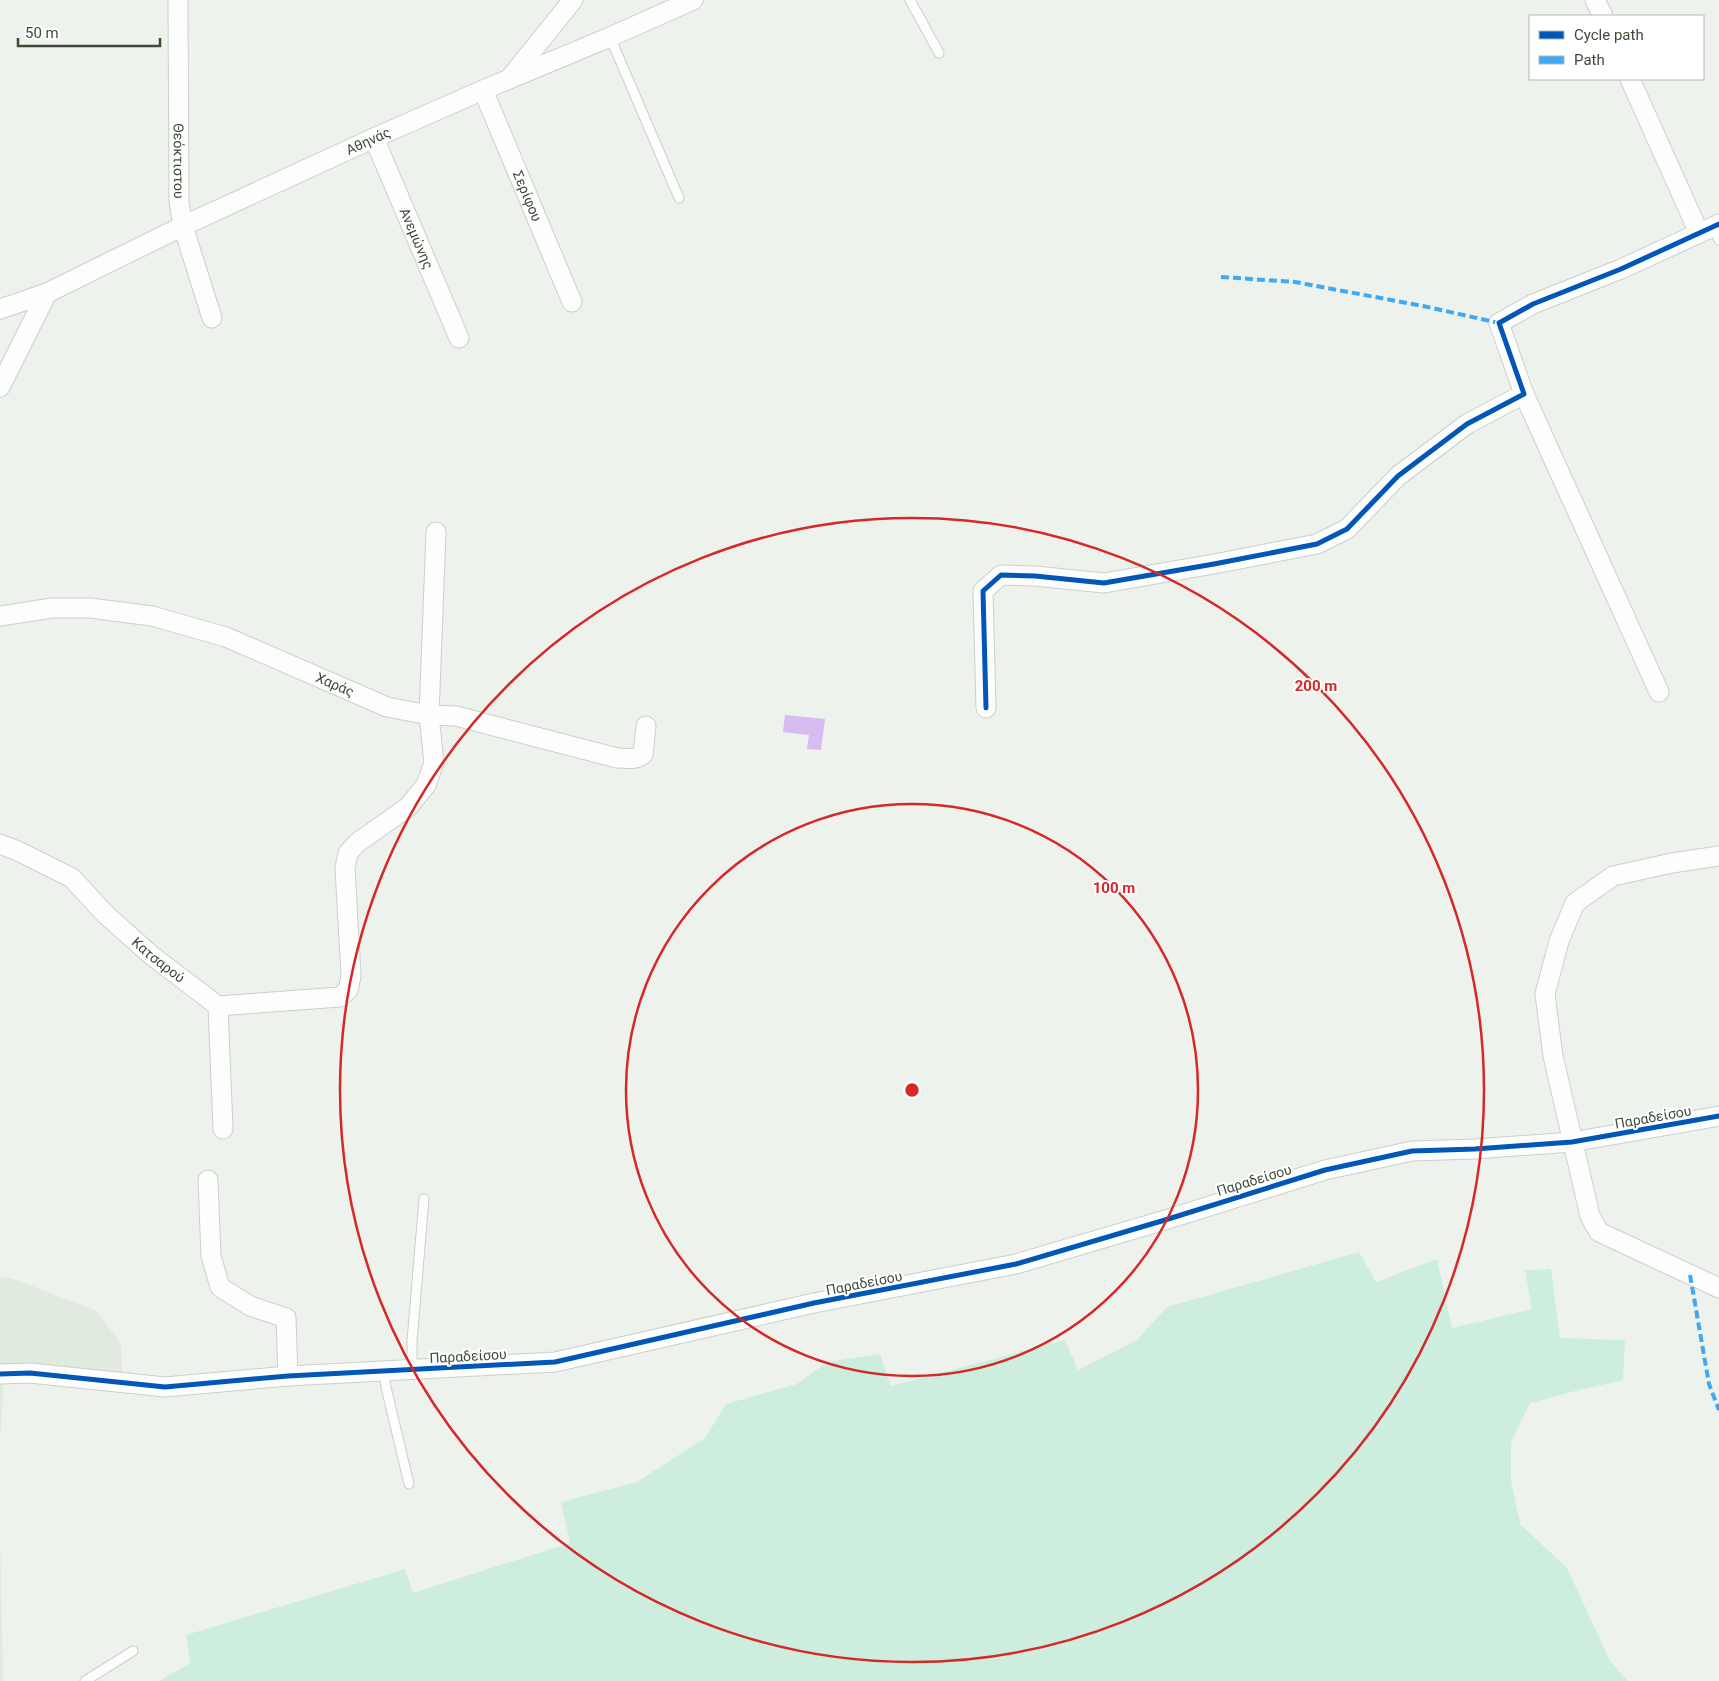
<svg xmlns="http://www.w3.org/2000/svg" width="1719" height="1681" font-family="Roboto,sans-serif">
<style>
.residential{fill:#e1eade}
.green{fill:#cdeede}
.water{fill:#d7bcf1}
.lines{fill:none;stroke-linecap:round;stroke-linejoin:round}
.service-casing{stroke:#cbd0ca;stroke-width:11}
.minor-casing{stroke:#cbd0ca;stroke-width:21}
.service{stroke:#fcfdfc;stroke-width:9}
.minor{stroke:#fcfdfc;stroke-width:19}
.quiet{stroke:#3fa9f5;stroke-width:4;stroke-dasharray:8 4;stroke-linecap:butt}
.cycleway-casing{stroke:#fff;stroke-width:8}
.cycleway{stroke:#0057b8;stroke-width:5}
.ring{fill:none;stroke:#d62828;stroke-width:2.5}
.labels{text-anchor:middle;stroke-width:4;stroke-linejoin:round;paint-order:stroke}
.street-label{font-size:14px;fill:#3d4a38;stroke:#fff}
.centre{fill:#d62828;stroke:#fff;stroke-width:2.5}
.ring-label{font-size:15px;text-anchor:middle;font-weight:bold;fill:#d62828;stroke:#fff;stroke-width:4;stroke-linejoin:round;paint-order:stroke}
</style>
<rect width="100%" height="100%" fill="#edf2ed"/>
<path class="residential" d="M 0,1277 L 11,1278 L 97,1311 L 121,1345 L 123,1388 L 4,1380 L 0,1441 Z
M 0,1535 L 3,1681 L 0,1681 Z"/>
<path class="green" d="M 1359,1252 L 1376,1282 L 1437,1259 L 1452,1328 L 1532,1309 L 1525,1270 L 1551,1269 L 1560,1338 L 1625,1340 L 1623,1380 L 1575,1391 L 1530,1403 L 1511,1442 L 1511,1480 L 1520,1524 L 1567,1568 L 1610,1661 L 1628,1681 L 159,1681 L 190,1663 L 186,1635 L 405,1569 L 413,1593 L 570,1543 L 561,1502 L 637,1482 L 705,1438 L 726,1404 L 797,1384 L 827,1362 L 880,1354 L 891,1386 L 1065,1340 L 1078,1370 L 1137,1340 L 1167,1307 Z"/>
<path class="water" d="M 785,715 L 825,719 L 821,750 L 807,749 L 809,735 L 783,732 Z"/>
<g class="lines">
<defs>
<path id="service" d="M 910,0 L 939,53
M 610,37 L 679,198
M 1713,227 L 1719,240
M 412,1370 L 412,1341 L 424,1199
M 384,1372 L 386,1387 L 409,1484
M 85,1681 L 133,1651"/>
<g id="minor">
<path id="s1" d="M 178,0 L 179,202 L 183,226 L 212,318"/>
<path d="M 1595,0 L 1603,16"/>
<path d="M 510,78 L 573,0"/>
<path d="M 1630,79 L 1699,233"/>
<path id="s2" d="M 483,90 L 572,302"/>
<path id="s3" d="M 374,138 L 459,338"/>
<path id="s4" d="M 0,309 L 47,293 L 183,226 L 374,138 L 483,90 L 610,37 L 693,0"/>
<path d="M 0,387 L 47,293"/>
<path d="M 1524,394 L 1659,692"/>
<path id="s5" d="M 0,616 L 52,608 L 90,608 L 152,616 L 226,637 L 387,707 L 429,715 L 456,716 L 617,758 C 626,758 636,761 643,754 L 646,726"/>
<path d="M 986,708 L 983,591 L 1001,575 L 1035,576 L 1104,583 L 1214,564 L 1317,544 L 1347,529 L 1398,476 L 1467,424 L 1524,394 L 1499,323 L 1533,304 L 1621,269 L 1719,224"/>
<path id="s6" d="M 0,844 L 18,851 L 72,878 L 105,914 L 151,955 L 218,1006 L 223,1129"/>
<path d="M 1719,856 L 1672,863 L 1613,876 L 1575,903 L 1559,941 L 1545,994 L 1553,1056 L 1590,1216 L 1599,1232 L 1719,1288"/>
<path d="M 218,1006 L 340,997 L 348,990 L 351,976 L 345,868 L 348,853 L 357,843 L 408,807 L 426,785 L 434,763 L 429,715 L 436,532"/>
<path d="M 208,1180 L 211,1256 L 220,1287 L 250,1306 L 286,1318 L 288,1376"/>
<path d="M 0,1374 L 30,1373 L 165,1387 L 288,1376 L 555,1362 L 814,1303 L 1016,1264 L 1165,1220 L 1325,1170 L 1412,1151 L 1475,1149 L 1572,1142 L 1719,1116"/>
</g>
</defs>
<use href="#service" class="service-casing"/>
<use href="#minor" class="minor-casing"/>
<use href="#service" class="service"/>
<use href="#minor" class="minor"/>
<path class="quiet" d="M 1221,277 L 1295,282 L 1423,306 L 1499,323
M 1690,1275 L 1709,1384 L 1719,1410"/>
<defs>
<path id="cycleway" d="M 986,708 L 983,591 L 1001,575 L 1035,576 L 1104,583 L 1214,564 L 1317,544 L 1347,529 L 1398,476 L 1467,424 L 1524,394 L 1499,323 L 1533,304 L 1621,269 L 1719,224
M 0,1374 L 30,1373 L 165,1387 L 288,1376 L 555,1362 L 814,1303 L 1016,1264 L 1165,1220 L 1325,1170 L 1412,1151 L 1475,1149 L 1572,1142 L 1719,1116"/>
</defs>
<use href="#cycleway" class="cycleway-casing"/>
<use href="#cycleway" class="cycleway"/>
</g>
<g class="ring">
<circle cx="912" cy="1090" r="286"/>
<circle cx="912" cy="1090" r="572"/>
</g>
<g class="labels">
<g class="street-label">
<text dy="5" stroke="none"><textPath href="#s4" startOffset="405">Αθηνάς</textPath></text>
<text dy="5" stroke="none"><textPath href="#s1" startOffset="161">Θεόκτιστου</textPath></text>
<text dy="5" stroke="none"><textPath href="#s2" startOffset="115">Σερίφου</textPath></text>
<text dy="5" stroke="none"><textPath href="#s3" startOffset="109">Ανεμώνης</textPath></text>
<text dy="5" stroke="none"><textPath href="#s5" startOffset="349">Χαράς</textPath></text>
<text dy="5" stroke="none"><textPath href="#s6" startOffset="199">Κατσαρού</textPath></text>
<text transform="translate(1653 1117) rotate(-10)" y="5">Παραδείσου</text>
<text transform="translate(1254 1180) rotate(-17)" y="5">Παραδείσου</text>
<text transform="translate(864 1283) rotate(-11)" y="5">Παραδείσου</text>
<text transform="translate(468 1356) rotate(-3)" y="5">Παραδείσου</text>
</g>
</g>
<circle cx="912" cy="1090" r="8" class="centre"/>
<g class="ring-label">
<text x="1316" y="691">200 m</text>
<text x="1114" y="893">100 m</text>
</g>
<rect x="1529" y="15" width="175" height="65" fill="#ffffff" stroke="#b1b7af"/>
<rect x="1539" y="31" width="25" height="8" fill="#0057b8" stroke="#b1b7af"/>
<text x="1574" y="40" font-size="15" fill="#3d4a38">Cycle path</text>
<rect x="1539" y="56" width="25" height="8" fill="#3fa9f5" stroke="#b1b7af"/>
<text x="1574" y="65" font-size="15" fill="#3d4a38">Path</text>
<path d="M18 38v8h142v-8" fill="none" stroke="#3d4a38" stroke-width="2.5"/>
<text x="25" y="38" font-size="15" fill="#3d4a38" stroke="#ffffff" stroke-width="4" paint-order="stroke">50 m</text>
</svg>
